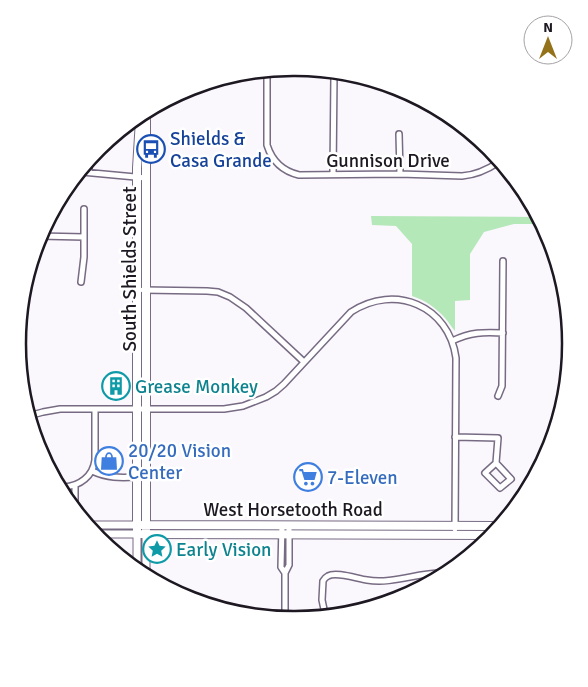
<svg xmlns="http://www.w3.org/2000/svg" width="588" height="687" font-family="Signika,sans-serif">
<style>
.green{fill:#b5e8b8}
.lines{fill:none;stroke-linecap:round;stroke-linejoin:round}
.street-casing{stroke:#776b83;stroke-width:8}
.secondary-casing{stroke:#776b83;stroke-width:9}
.primary-casing{stroke:#776b83;stroke-width:10}
.street{stroke:#fff;stroke-width:5}
.secondary{stroke:#fff;stroke-width:7}
.primary{stroke:#fff;stroke-width:8}
.labels{text-anchor:middle;stroke-width:5;stroke-linejoin:round;paint-order:stroke}
.transit-label{font-size:19px;fill:#164399;stroke:#fff;text-anchor:start}
.street-label{font-size:19px;fill:#1d1821;stroke:#fff}
.culture-label{font-size:19px;fill:#0d838f;stroke:#fff;text-anchor:start}
.shop-label{font-size:19px;fill:#366cbe;stroke:#fff;text-anchor:start}
.rim{fill:none;stroke:#1d1821;stroke-width:2.5}
</style>
<rect width="100%" height="100%" fill="#faf7fd"/>
<path class="green" d="M 371,216 L 534,217 L 534,224 L 514,224 L 484,232 L 470,254 L 470,300 L 455,301 L 455,331 C 451,327 449,322 445,318 C 436,308 425,300 412,296 L 412,244 L 396,226 L 372,225 Z"/>
<g class="lines">
<defs>
<path id="street" d="M 267,72 L 267,145 C 272,161 282,171 299,175 L 400,174 L 462,176 C 476,175 487,170 499,162
M 399,134 L 400,174
M 82,172 L 146,178
M 89,172 L 89,163
M 333,174 L 334,75
M 39,236 L 84,237
M 81,282 L 84,257 L 84,209
M 143,290 L 207,291 L 218,292 L 230,297 L 246,308 L 304,362
M 452,341 C 471,332 483,332 503,333
M 563,381 L 564,370 L 568,356
M 498,396 L 502,386 L 503,261
M 32,415 L 43,412 L 60,409 L 224,409 L 243,406 L 266,397 L 276,391 L 284,384 L 351,312 C 395,283 449,306 456,358 L 455,529
M 455,437 L 498,438 L 496,463 L 485,473 L 500,488 L 511,479 L 496,463
M 92,471 C 108,478 119,478 137,477
M 75,486 L 75,503
M 64,487 C 80,486 93,476 95,460 L 95,409
M 282,525 L 281,567 L 285,573
M 325,614 L 322,600 L 323,581 C 324,579 326,577 328,576 C 336,571 358,579 367,580 C 391,584 415,574 438,573
M 285,618 L 285,573 L 289,565 L 289,525"/>
<path id="secondary" d="M 89,525 L 137,525
M 95,534 L 137,534 L 137,565
M 146,571 L 146,534"/>
<path id="primary" d="M 144,118 L 146,120 L 146,534
M 140,120 L 137,168 L 137,534 L 492,535
M 142,525 L 498,526"/>
</defs>
<use href="#street" class="street-casing"/>
<use href="#secondary" class="secondary-casing"/>
<use href="#primary" class="primary-casing"/>
<use href="#street" class="street"/>
<use href="#secondary" class="secondary"/>
<use href="#primary" class="primary"/>
</g>
<defs>
<symbol id="bus-ring" viewBox="-11 -11 22 22"><circle r="9.5" fill="#fff" stroke="#1a4fb4" stroke-width="1.5"/><path d="M-5-6H5V4H4V6H2V4H-2V6H-4V4H-5ZM-3.5-4V0h7V-4ZM-3.5 1.2v1.5H-2V1.2ZM2 1.2v1.5H3.5V1.2Z" fill="#1a4fb4"/></symbol>
<symbol id="building-ring" viewBox="-11 -11 22 22"><circle r="9.5" fill="#fff" stroke="#0f9aa8" stroke-width="1.5"/><path d="M-4-6H4V6H1V3H-1V6H-4ZM-2.5-4.3h1.7v1.8h-1.7ZM.8-4.3h1.7v1.8H.8ZM-2.5-1h1.7V.8h-1.7ZM.8-1h1.7V.8H.8Z" fill="#0f9aa8"/></symbol>
<symbol id="shop-ring" viewBox="-11 -11 22 22"><circle r="9.5" fill="#fff" stroke="#3f7fe0" stroke-width="1.5"/><path d="M-5-2.5h2.3a2.7 3.5 0 0 1 5.4 0H5L5.5 6h-11ZM-1.5-2.5h3a1.5 2.3 0 0 0-3 0Z" fill="#3f7fe0"/></symbol>
<symbol id="supermarket-ring" viewBox="-11 -11 22 22"><circle r="9.5" fill="#fff" stroke="#3f7fe0" stroke-width="1.5"/><path d="M-6-5.5h2.5l.6 2H6L4.5 2H-2.5L-4.4-4H-6ZM-1.5 3.2a1.3 1.3 0 1 0 .1 0ZM3 3.2a1.3 1.3 0 1 0 .1 0Z" fill="#3f7fe0"/></symbol>
<symbol id="sight-ring" viewBox="-11 -11 22 22"><circle r="9.5" fill="#fff" stroke="#0f9aa8" stroke-width="1.5"/><path d="M0-6L1.8-2.2L6-1.7L2.9 1.2L3.7 5.4L0 3.3L-3.7 5.4L-2.9 1.2L-6-1.7L-1.8-2.2Z" fill="#0f9aa8"/></symbol>
</defs>
<g fill-rule="evenodd">
<use href="#bus-ring" x="135" y="133" width="32" height="32"/>
<use href="#building-ring" x="100" y="370" width="32" height="32"/>
<use href="#shop-ring" x="93" y="445" width="32" height="32"/>
<use href="#supermarket-ring" x="292" y="461" width="32" height="32"/>
<use href="#sight-ring" x="141" y="533" width="32" height="32"/>
</g>
<g class="labels">
<g class="transit-label">
<text x="170" y="145">Shields &amp;<tspan x="170" dy="22">Casa Grande</tspan></text>
</g>
<g class="street-label">
<text x="388" y="167">Gunnison Drive</text>
<text transform="translate(129 269) rotate(-90)" y="7">South Shields Street</text>
<text x="293" y="516">West Horsetooth Road</text>
</g>
<g class="culture-label">
<text x="135" y="393">Grease Monkey</text>
<text x="176" y="556">Early Vision</text>
</g>
<g class="shop-label">
<text x="128" y="457">20/20 Vision<tspan x="128" dy="22">Center</tspan></text>
<text x="327" y="484">7-Eleven</text>
</g>
</g>
<path d="M0 0H588V687H0ZM293 76H295A267 267 0 0 1 562 343V344A267 267 0 0 1 295 611H293A267 267 0 0 1 26 344V343A267 267 0 0 1 293 76Z" fill="#fff" fill-rule="evenodd"/>
<path class="rim" d="M293 76H295A267 267 0 0 1 562 343V344A267 267 0 0 1 295 611H293A267 267 0 0 1 26 344V343A267 267 0 0 1 293 76Z"/>
<g transform="translate(548 40)"><circle r="24" fill="#ffffff" stroke="#a5a3a6"/>
<path d="M0-4L9 19L0 12L-9 19Z" fill="#947219"/>
<text y="-8" font-size="14" font-weight="bold" text-anchor="middle" fill="#1d1821">N</text>
</g>
</svg>
